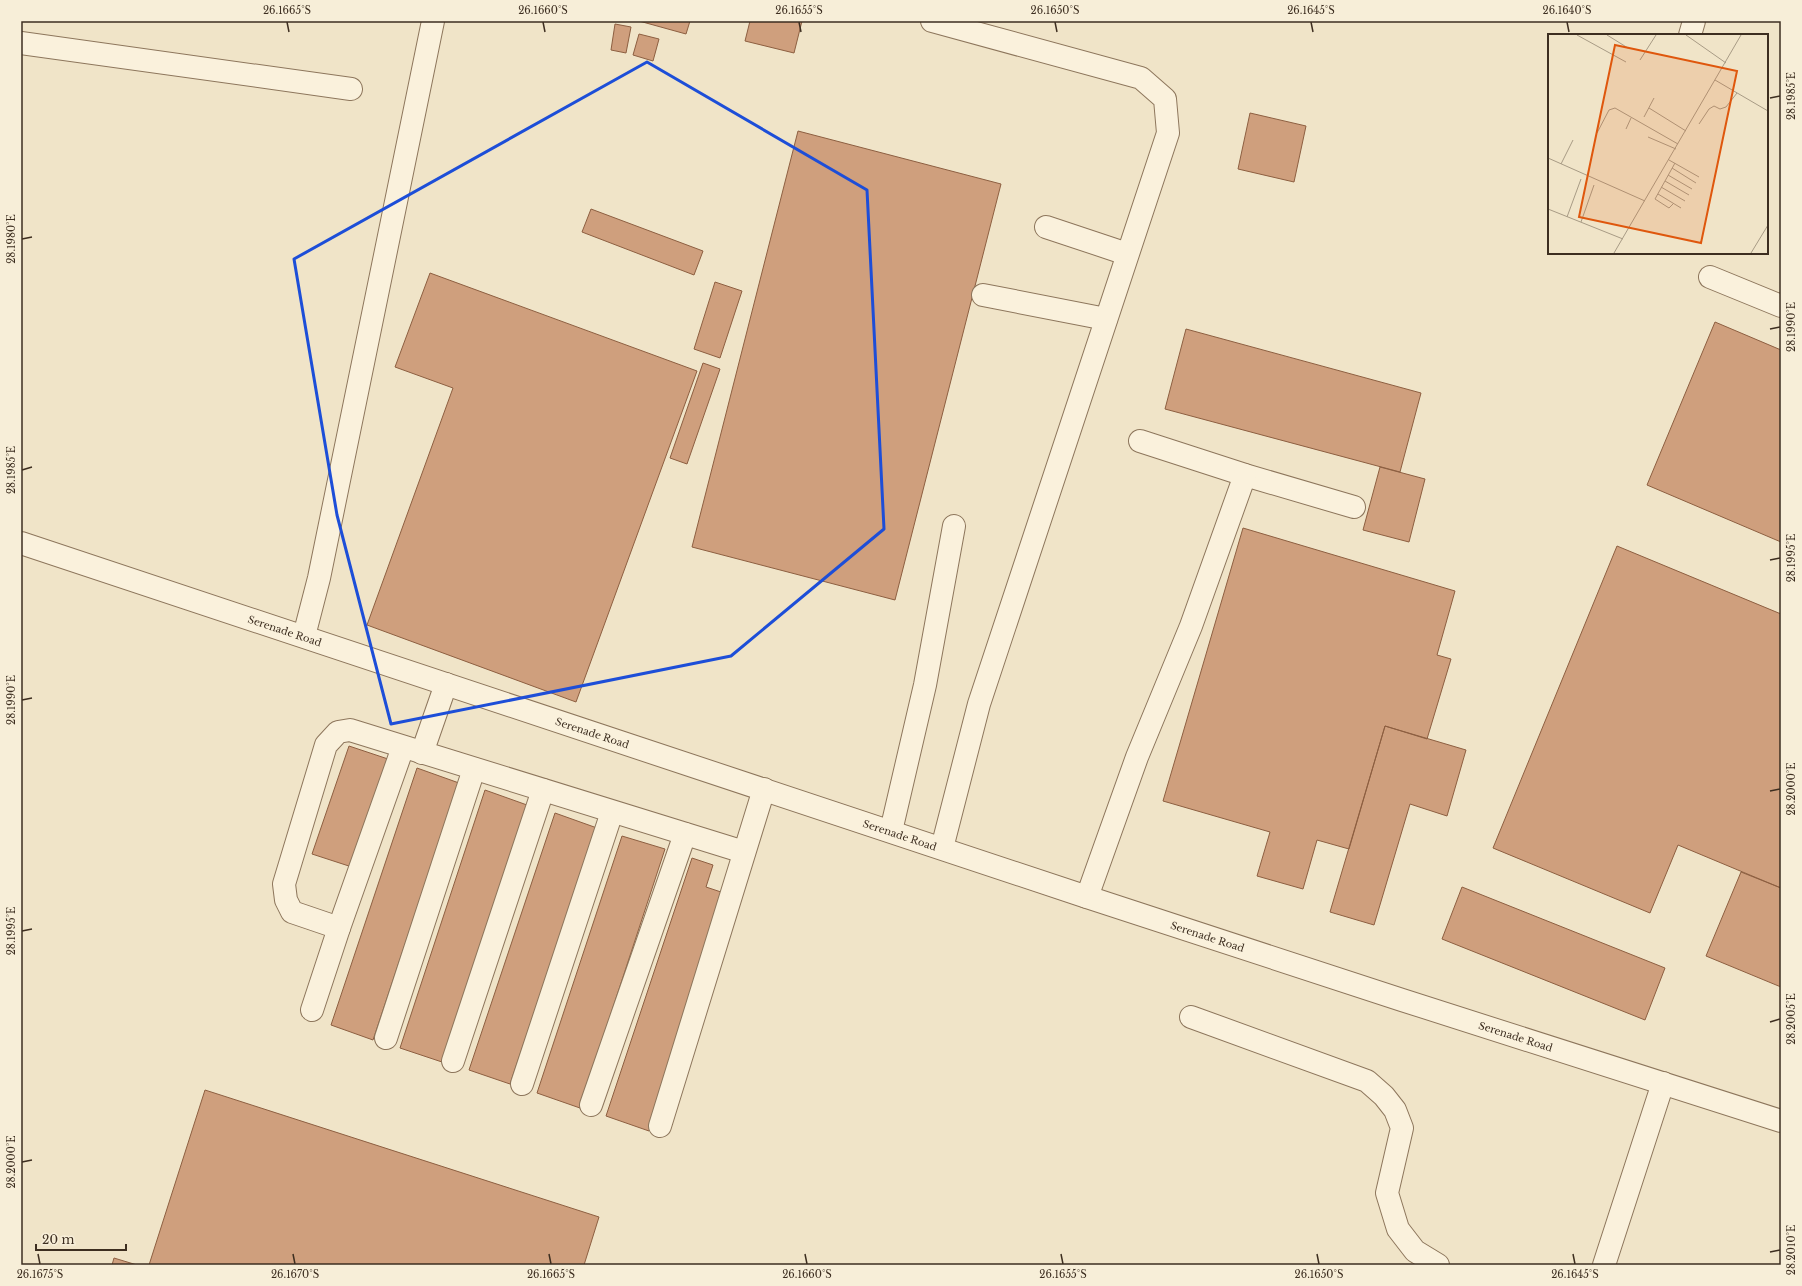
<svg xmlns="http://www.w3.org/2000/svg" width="1802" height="1286" font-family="'Libre Baskerville',serif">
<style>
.building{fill:#cf9f7d;stroke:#8d5f41}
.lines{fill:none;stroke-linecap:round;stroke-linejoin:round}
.minor-casing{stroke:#8d765c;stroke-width:24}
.minor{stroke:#faf1dc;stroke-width:22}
.marked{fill:none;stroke:#1d4ed8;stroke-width:3;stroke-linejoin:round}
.ticks{fill:none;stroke:#3d2e20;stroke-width:1.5}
.labels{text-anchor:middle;stroke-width:3;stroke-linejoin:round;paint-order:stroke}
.street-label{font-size:10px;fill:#3d2e20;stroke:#f7eed8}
.inset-road{fill:none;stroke:#a89b85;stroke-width:1}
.view{fill:#df570d;fill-opacity:0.15;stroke:#df570d;stroke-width:2}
.inset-edge{fill:none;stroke:#3d2e20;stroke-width:2}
.neatline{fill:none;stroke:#3d2e20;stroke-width:1.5}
.ticks-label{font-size:10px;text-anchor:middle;fill:#3d2e20}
</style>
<rect width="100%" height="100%" fill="#f0e4c8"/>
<path class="building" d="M 639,21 L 690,21 L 686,34 Z
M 750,21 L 802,21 L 794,53 L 745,41 Z
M 615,24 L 631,27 L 626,53 L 611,50 Z
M 639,34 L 659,39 L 653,61 L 633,55 Z
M 1250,113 L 1306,126 L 1294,182 L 1238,169 Z
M 798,131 L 1001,184 L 895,600 L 692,547 Z
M 591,209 L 703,251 L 694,275 L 582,232 Z
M 430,273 L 697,371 L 576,702 L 367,625 L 453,388 L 395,367 Z
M 715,282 L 742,291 L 720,358 L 694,349 Z
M 1715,322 L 1781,350 L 1781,542 L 1647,485 Z
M 1186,329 L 1421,393 L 1400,472 L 1165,409 Z
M 703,363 L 720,369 L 687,464 L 670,458 Z
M 1380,467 L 1425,479 L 1409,542 L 1363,530 Z
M 1243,528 L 1455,591 L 1437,655 L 1451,659 L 1427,739 L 1385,726 L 1349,849 L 1317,840 L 1303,889 L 1257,876 L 1270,832 L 1163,801 Z
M 1617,546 L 1781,614 L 1781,888 L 1678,845 L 1650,913 L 1493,848 Z
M 1385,726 L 1466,750 L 1447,816 L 1410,804 L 1374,925 L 1330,912 Z
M 349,746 L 391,760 L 355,868 L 312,854 Z
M 417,768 L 459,783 L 373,1040 L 331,1025 Z
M 485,790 L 527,805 L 442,1062 L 400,1048 Z
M 555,813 L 597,828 L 510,1084 L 469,1070 Z
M 622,836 L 665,849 L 580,1108 L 537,1093 Z
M 692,858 L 713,865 L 706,887 L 727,894 L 649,1131 L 606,1116 Z
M 1741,872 L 1781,888 L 1781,987 L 1706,956 Z
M 1462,887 L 1665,968 L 1645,1020 L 1442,939 Z
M 205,1090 L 599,1217 L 584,1265 L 149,1265 Z
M 114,1258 L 137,1265 L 112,1265 Z"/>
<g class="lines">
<defs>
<g id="minor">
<path d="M 932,21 L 1141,78 L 1165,99 L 1168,133 L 979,704 L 942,848"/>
<path d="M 1690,35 L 1694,21"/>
<path d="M 21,43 L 351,89"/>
<path d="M 1046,227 L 1127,254"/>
<path d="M 1710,277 L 1781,306"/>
<path d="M 983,295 L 1106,319"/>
<path d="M 1140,441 L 1245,475 L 1354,507"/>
<path id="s1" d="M 21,543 L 1087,897 L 1402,1000 L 1781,1121"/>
<path d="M 304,636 L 319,578 L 433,21"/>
<path d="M 422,753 L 446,684"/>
<path d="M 891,831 L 925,685 L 954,526"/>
<path d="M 1087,897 L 1137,757 L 1191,626 L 1245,475"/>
<path d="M 339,928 L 292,912 L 286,900 L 284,884 L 326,745 L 338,732 L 350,730 L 744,852"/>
<path d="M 312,1010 L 339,928 L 403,747"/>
<path d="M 1191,1017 L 1367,1081 L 1384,1096 L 1395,1110 L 1402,1128 L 1387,1193 L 1398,1229 L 1415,1251 L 1438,1265"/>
<path d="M 386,1038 L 474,769"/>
<path d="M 453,1061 L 543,790"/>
<path d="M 522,1084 L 612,812"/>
<path d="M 591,1105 L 685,834"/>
<path d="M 660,1126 L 764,789"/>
<path d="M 1604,1265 L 1663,1083"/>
</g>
</defs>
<use href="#minor" class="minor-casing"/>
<use href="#minor" class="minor"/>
</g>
<path class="marked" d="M 647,62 L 867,190 L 884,529 L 731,656 L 391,724 L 337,515 L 294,259 Z"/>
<path class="ticks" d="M 287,22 L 289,32M 543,22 L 545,32M 799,22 L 801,32M 1055,22 L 1057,32M 1311,22 L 1313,32M 1567,22 L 1569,32M 1770,98 L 1780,96M 22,239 L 32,237M 1770,329 L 1780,327M 22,470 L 32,467M 1770,560 L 1780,558M 22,700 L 32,698M 1770,791 L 1780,789M 22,931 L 32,929M 1770,1022 L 1780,1019M 22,1162 L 32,1160M 1770,1252 L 1780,1250M 38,1254 L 40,1264M 293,1254 L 295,1264M 549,1254 L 551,1264M 805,1254 L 807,1264M 1061,1254 L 1063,1264M 1317,1254 L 1319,1264M 1573,1254 L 1575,1264"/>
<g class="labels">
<g class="street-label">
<text dy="4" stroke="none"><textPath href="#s1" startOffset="278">Serenade Road</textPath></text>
<text dy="4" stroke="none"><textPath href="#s1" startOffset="602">Serenade Road</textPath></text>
<text dy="4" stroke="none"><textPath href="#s1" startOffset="926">Serenade Road</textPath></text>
<text dy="4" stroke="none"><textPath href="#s1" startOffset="1250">Serenade Road</textPath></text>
<text dy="4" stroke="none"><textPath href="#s1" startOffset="1574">Serenade Road</textPath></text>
</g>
</g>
<g transform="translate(1548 34)">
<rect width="220" height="220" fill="#f0e4c8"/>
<path class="inset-road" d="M 29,1 L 78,28M 59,1 L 80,14M 138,1 L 178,29M 92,26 L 108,1M 167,46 L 220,77M 101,74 L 138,97M 96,83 L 106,64M 151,90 L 161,75 L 166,72 L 172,75 L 178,73 L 189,59M 78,95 L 83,84M 49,99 L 61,76 L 67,74 L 130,110M 100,103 L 128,115M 0,124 L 97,167M 121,126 L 151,143M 13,130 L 25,106M 124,134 L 148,149M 120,141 L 144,155M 117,147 L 141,161M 113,153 L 137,167M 110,160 L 133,174M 126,169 L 121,174 L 107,165 L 127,129M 0,175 L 75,205M 19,183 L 33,145M 33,188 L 46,151M 66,219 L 193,1M 203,219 L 220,191"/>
<path class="view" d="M 67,11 L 189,37 L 153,209 L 31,183 Z"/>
<rect width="220" height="220" class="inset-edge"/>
</g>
<rect width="1802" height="1286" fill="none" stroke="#f7eed8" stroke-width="44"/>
<path d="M36 1244v6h90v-6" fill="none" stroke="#3d2e20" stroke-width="2"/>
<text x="42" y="1244" font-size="12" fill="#3d2e20" stroke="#f7eed8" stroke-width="3" paint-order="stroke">20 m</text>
<rect x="22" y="22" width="1758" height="1242" class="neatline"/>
<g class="ticks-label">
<text x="287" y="14">26.1665°S</text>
<text x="543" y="14">26.1660°S</text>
<text x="799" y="14">26.1655°S</text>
<text x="1055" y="14">26.1650°S</text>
<text x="1311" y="14">26.1645°S</text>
<text x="1567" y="14">26.1640°S</text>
<text transform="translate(1791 96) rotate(-90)" y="4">28.1985°E</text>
<text transform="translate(11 239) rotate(-90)" y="4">28.1980°E</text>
<text transform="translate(1791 327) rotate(-90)" y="4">28.1990°E</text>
<text transform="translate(11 470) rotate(-90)" y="4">28.1985°E</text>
<text transform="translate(1791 558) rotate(-90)" y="4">28.1995°E</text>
<text transform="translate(11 700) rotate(-90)" y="4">28.1990°E</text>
<text transform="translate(1791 789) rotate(-90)" y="4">28.2000°E</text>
<text transform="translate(11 931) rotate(-90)" y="4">28.1995°E</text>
<text transform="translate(1791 1019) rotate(-90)" y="4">28.2005°E</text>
<text transform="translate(11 1162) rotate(-90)" y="4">28.2000°E</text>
<text transform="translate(1791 1250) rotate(-90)" y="4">28.2010°E</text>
<text x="40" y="1278">26.1675°S</text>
<text x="295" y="1278">26.1670°S</text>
<text x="551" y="1278">26.1665°S</text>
<text x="807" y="1278">26.1660°S</text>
<text x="1063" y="1278">26.1655°S</text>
<text x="1319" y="1278">26.1650°S</text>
<text x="1575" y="1278">26.1645°S</text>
</g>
</svg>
